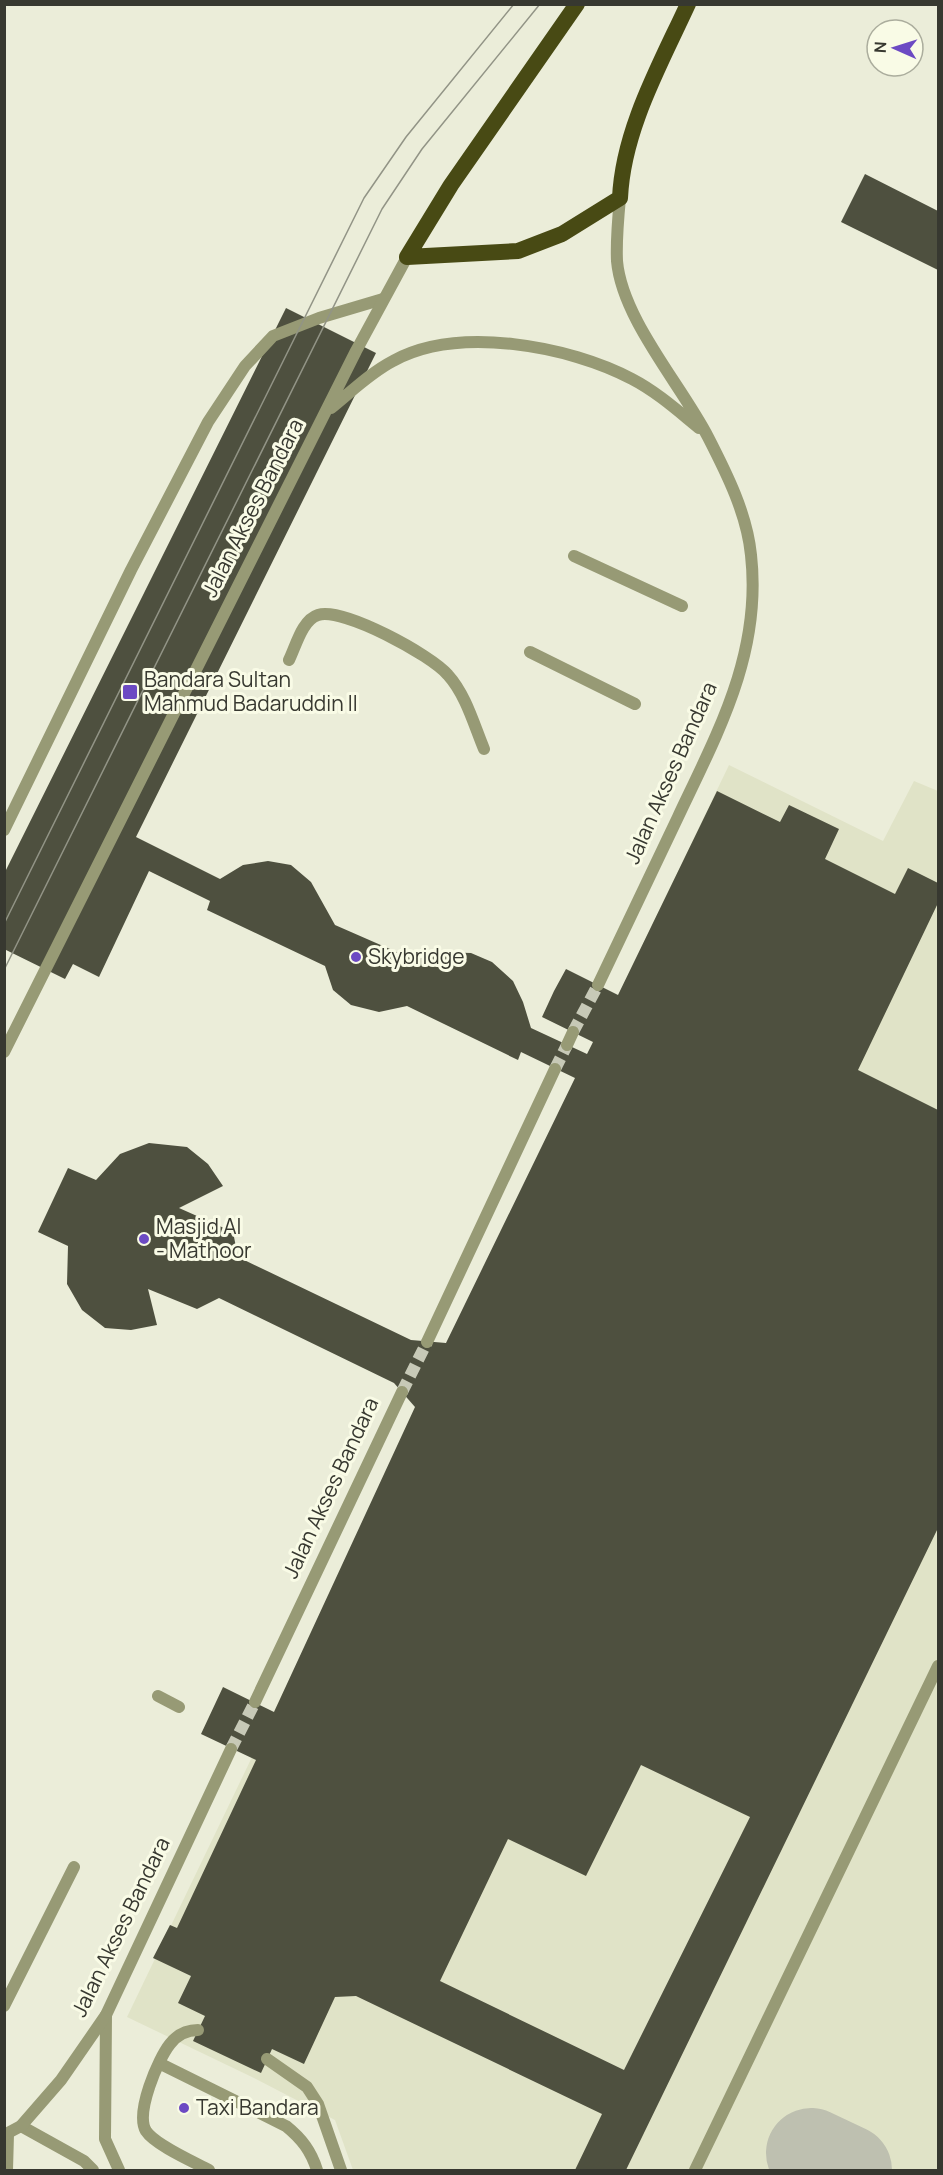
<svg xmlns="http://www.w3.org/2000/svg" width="943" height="2175" font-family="Manrope,sans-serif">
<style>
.built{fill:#e0e3c7}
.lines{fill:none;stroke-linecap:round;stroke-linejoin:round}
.taxiway{stroke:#bec0b0;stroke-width:90}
.building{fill:#4e503f;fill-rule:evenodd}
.tertiary-tunnel{stroke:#c7c9b7;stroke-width:12;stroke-dasharray:12 6;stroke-linecap:butt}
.service{stroke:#979a75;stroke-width:12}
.tertiary{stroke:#979a75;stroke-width:12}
.trunk{stroke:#484a14;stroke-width:16}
.tram{stroke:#929486;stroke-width:1.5}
.poi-dot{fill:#6c4ac3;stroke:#f9fbe6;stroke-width:2}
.labels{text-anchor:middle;stroke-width:6;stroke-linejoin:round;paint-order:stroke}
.street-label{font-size:21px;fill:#373830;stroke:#f9fbe6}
.poi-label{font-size:21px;fill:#373830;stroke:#f9fbe6;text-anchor:start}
</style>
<rect width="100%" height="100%" fill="#ebedd9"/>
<path class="built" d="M 729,765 L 883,841 L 914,781 L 938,791 L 938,2170 L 353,2170 L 335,2120 L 254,2078 L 127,2017 Z"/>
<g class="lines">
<path class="taxiway" d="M 811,2153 L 847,2170"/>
</g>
<path class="building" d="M 865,174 L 938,211 L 938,270 L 841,222 Z
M 286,308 L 376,353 L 136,837 L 220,879 L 243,865 L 268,861 L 291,865 L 311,882 L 335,925 L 415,960 L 440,952 L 471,953 L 492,962 L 513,981 L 523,1002 L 531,1028 L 587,1054 L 593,1042 L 542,1017 L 554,991 L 566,969 L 618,995 L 717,791 L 780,822 L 789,805 L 839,829 L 825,859 L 895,894 L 908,868 L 938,883 L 938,903 L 858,1070 L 938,1110 L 938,1528 L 626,2170 L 575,2170 L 602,2114 L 356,1996 L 335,1997 L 304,2064 L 272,2049 L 261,2073 L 193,2041 L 205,2016 L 178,2003 L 191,1976 L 153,1958 L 170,1925 L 177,1928 L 256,1760 L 201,1734 L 223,1687 L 274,1712 L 415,1407 L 394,1383 L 219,1298 L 197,1309 L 148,1289 L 157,1325 L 131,1330 L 105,1328 L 82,1310 L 67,1284 L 68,1246 L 38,1232 L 68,1168 L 96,1180 L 120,1154 L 149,1143 L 187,1147 L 208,1164 L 223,1186 L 179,1208 L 233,1232 L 238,1257 L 411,1340 L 446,1343 L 575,1078 L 521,1052 L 518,1060 L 407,1006 L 379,1012 L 351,1005 L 333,990 L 325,966 L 207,910 L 210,901 L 149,871 L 99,977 L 73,964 L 65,979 L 4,949 L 4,874 ZM 641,1765 L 750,1817 L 624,2070 L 440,1981 L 508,1839 L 586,1876 Z"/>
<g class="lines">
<path class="tertiary-tunnel" d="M 573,1032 L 598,985
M 555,1069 L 567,1045
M 402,1392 L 427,1342
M 231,1749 L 255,1702"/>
<path class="service" d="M 574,556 L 682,606
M 530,652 L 635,704
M 289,660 C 296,646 302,620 318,615 C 343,607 431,655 448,675 C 466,695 474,725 484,749
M 4,830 L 131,570 L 208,422 L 245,366 L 273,336 L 319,318 L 383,299
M 158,1696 L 179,1707
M 4,2006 L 74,1867
M 106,2015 L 105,2139 L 119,2170
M 198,2030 C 187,2030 177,2035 170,2044 C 158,2059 135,2113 146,2131 C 155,2145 194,2162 209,2170
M 267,2059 L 307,2087 L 318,2104 L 341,2170
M 159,2063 L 286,2126 C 302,2139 311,2151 317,2170
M 21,2126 L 84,2161 L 93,2170
M 7,2170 L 8,2134
M 695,2170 L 938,1666"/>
<path class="tertiary" d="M 331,408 C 351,392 370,373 393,361 C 458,325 570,346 632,379 C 657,392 678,411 699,428
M 598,985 C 625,929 651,873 678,817 C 718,732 762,653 751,555 C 747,514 727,474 708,437 C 682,386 622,319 617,261 C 616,240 618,219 620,198
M 567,1045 L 573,1032
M 4,1052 L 356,351 L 407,257
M 427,1342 L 555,1069
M 255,1702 L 402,1392
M 4,2135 L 21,2126 L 61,2080 L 106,2015 L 231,1749"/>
<path class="trunk" d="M 407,257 L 518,251 L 562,234 L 620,198 C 623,130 660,65 688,4
M 407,257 L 451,185 L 577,4"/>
<path class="tram" d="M 4,924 L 364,198 L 406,137 L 514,4
M 4,970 L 382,209 L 422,149 L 540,4"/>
</g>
<g class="poi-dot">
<rect x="122" y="684" width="16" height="16" rx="3"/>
<circle cx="356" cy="957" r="6"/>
<circle cx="144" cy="1239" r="6"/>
<circle cx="184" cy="2108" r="6"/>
</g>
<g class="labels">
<g class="street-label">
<text transform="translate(253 508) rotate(-63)" y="7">Jalan Akses Bandara</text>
<text transform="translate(671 773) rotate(-66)" y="7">Jalan Akses Bandara</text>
<text transform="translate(331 1488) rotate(-65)" y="7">Jalan Akses Bandara</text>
<text transform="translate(121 1927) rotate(-64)" y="7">Jalan Akses Bandara</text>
</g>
<g class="poi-label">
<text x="144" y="687">Bandara Sultan<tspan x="144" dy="24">Mahmud Badaruddin II</tspan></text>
<text x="368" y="964">Skybridge</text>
<text x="156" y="1234">Masjid Al<tspan x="156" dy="24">- Mathoor</tspan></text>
<text x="196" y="2115">Taxi Bandara</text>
</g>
</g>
<rect width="943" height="2175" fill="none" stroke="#373830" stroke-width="12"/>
<g transform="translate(895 48) rotate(273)"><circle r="28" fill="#f9fbe6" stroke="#abad9d" stroke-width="1.5"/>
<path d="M0-4.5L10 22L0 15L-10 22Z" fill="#6c4ac3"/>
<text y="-9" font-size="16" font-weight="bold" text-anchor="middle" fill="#373830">N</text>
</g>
</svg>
